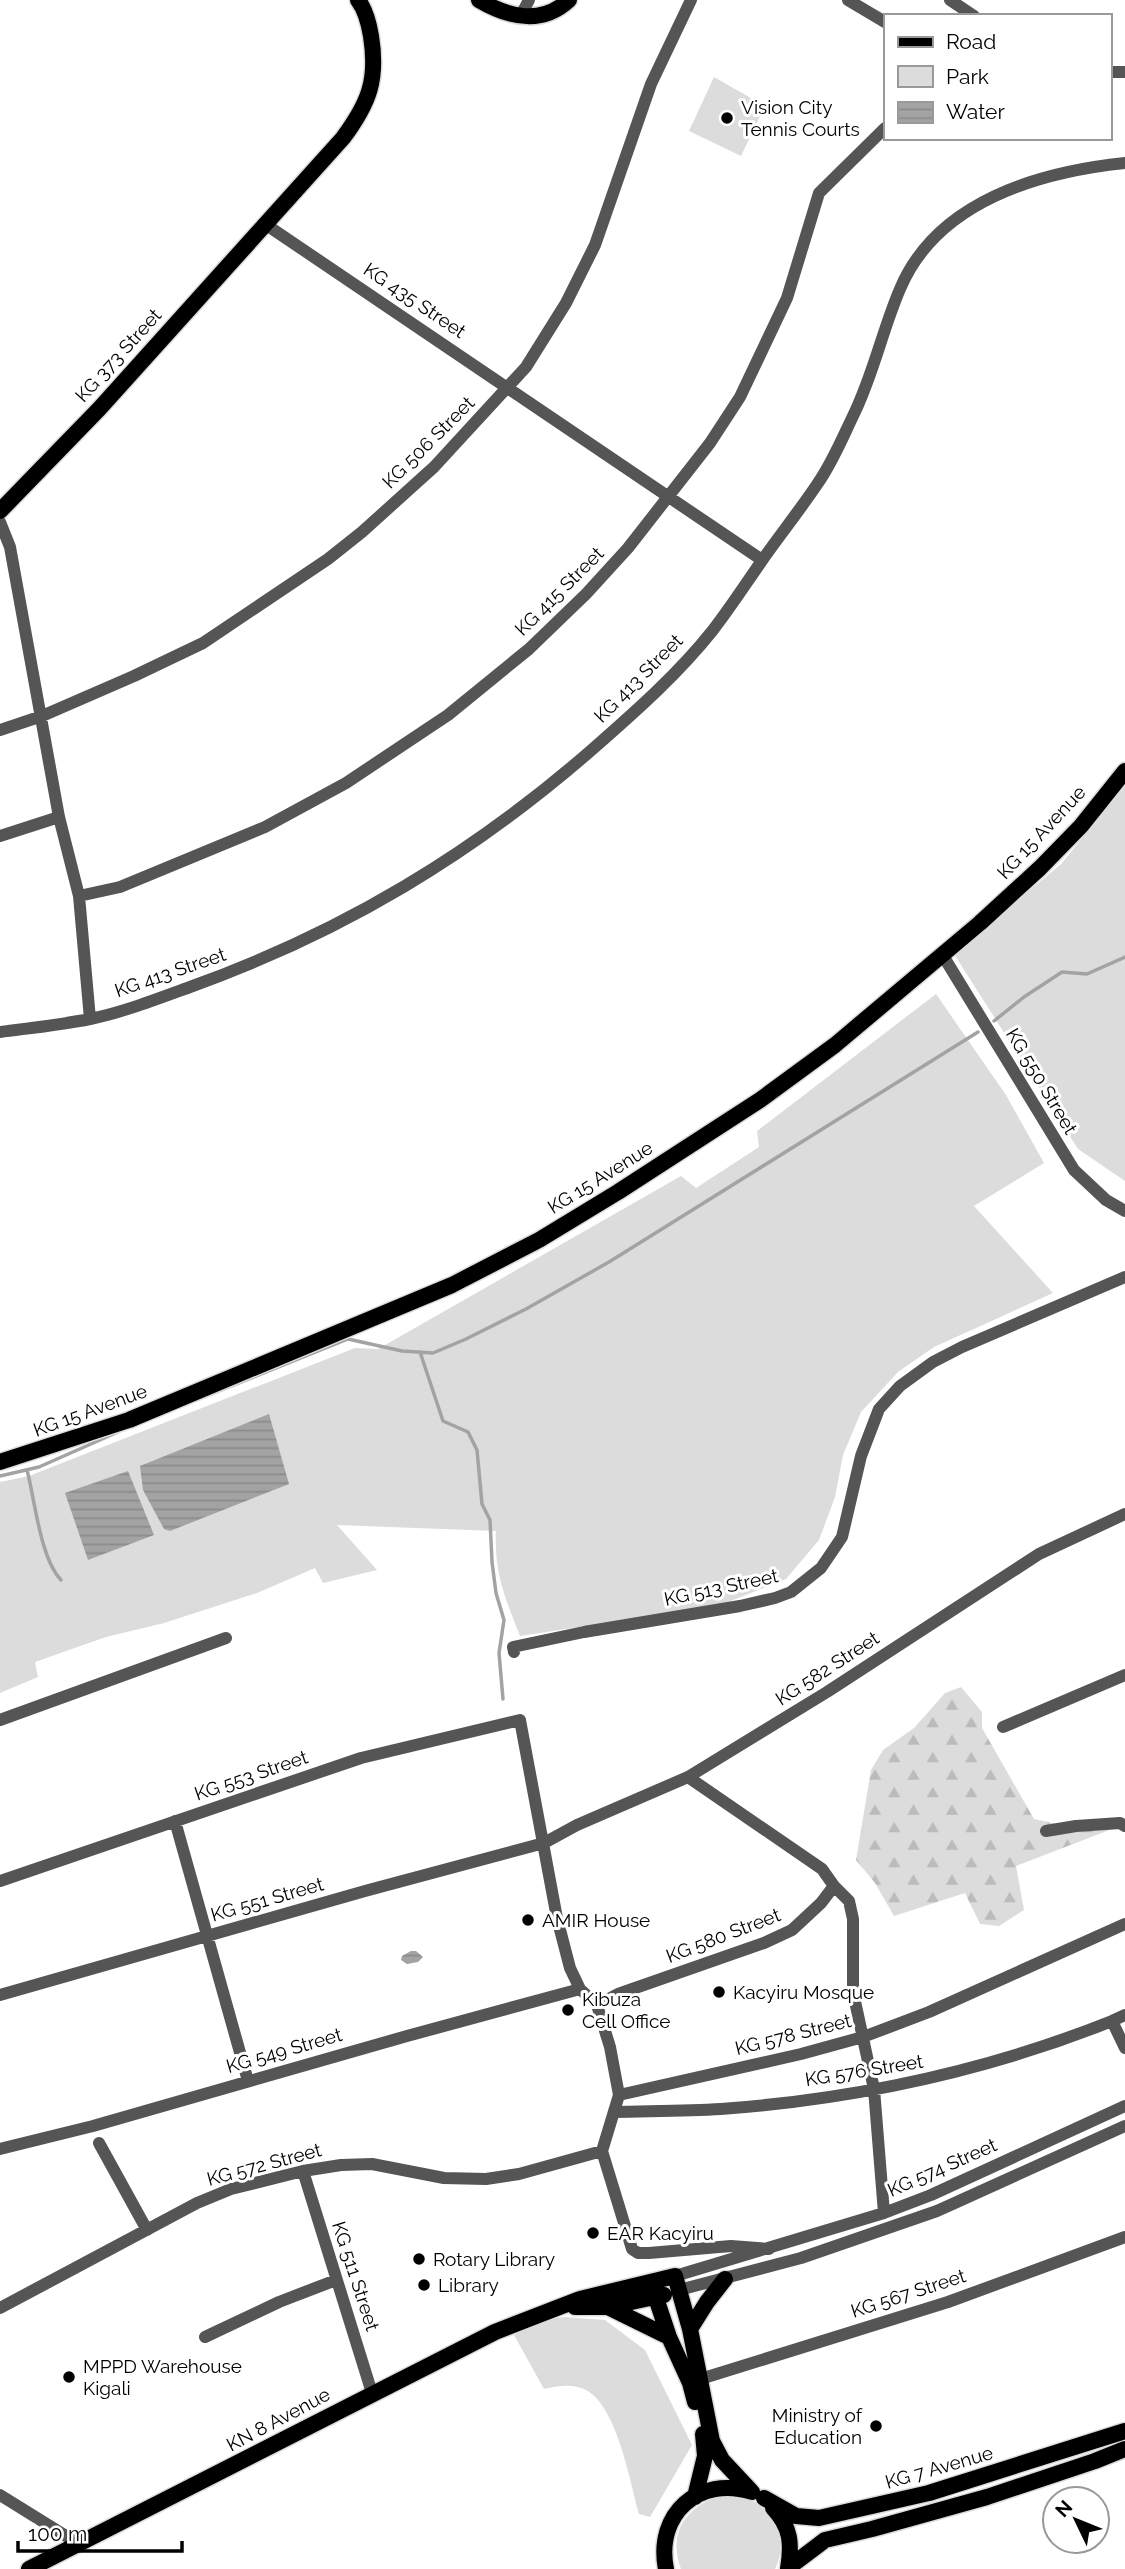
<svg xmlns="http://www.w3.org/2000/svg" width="1125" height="2569" font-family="Raleway,sans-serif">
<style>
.green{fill:#dcdcdc}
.forest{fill:url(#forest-firs)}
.water{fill:url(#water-rules)}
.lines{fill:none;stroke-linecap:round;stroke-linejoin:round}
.stream{stroke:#a3a3a3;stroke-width:3.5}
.major-casing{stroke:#dbdbdb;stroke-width:19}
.minor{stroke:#555;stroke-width:12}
.major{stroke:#000;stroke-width:16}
.poi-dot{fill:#000;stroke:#fff;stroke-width:2.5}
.labels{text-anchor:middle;stroke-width:6;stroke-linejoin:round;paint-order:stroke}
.poi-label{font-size:19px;fill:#000;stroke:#fff;text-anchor:start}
.street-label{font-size:19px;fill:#000;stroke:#fff}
</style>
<defs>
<pattern id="forest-firs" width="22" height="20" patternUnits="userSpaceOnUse" patternTransform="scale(1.75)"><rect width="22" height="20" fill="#dcdcdc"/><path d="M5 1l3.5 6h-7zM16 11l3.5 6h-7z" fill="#bbb"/></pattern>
<pattern id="water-rules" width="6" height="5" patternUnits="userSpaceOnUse" patternTransform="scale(1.75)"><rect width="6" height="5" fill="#a3a3a3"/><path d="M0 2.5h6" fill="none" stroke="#8b8b8b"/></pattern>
</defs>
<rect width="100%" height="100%" fill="#fff"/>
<path class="green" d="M 714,77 L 765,106 L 741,156 L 689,131 Z
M 1125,786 L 1125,1181 L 1078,1149 L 954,954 L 1061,864 Z
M 936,994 L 1006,1095 L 1044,1163 L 974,1206 L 1053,1293 L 934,1347 L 898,1372 L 861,1412 L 843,1455 L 835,1497 L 819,1540 L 786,1579 L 718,1606 L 520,1636 C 505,1597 494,1574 496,1531 L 337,1525 L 377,1570 L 323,1583 L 315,1568 L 257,1593 L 164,1623 L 106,1637 L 35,1662 L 38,1677 L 0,1693 L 0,1482 L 29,1476 L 355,1348 L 378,1349 L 681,1176 L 696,1188 L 759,1147 L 757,1131 Z
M 565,2317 L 605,2320 L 645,2350 L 692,2445 L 650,2517 L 639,2514 C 630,2482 617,2406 586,2390 C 572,2383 558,2386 544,2389 L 514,2335 L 541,2320 Z
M 723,2495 C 735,2496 746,2497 756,2503 C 778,2516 787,2547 775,2569 L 681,2569 C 667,2531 687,2506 723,2495 Z"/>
<path class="forest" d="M 961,1687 L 982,1712 L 982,1728 L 1034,1819 L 1067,1826 L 1112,1829 L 1016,1866 L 1024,1910 L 999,1926 L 980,1924 L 965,1893 L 894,1916 L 875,1883 L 856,1860 L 871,1770 L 883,1750 L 914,1728 L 945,1693 Z"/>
<path class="water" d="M 269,1414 L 289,1484 L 170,1531 L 164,1529 L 143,1490 L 140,1466 Z
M 128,1471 L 154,1535 L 88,1560 L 65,1493 Z
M 411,1951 L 416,1951 L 423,1957 L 418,1962 L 407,1964 L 401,1960 L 402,1956 Z"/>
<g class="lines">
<path class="stream" d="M 994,1021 L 1024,997 L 1062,972 L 1087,974 L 1125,957
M 420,1352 L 443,1421 L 468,1432 L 477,1450 L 482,1504 L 490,1520 L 492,1562 L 496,1593 L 504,1620 L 499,1653 L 503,1699
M 199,1399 L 348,1339 L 402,1351 L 433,1353 L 466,1339 L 526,1309 L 609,1262 L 978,1032
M 27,1470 C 35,1500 40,1558 61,1580
M 0,1476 L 39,1467 L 118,1432"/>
<defs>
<path id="major" d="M 479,0 C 508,17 541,26 569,0
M 0,511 L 100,408 L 343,138 C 369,103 378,80 371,36 C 369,24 365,9 358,0
M 0,1462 L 129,1420 L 452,1285 L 539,1240 L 618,1192 L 760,1100 L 835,1045 L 980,923 L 1040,868 L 1081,826 L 1125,771
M 651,2283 L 669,2337 L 690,2383 L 695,2402
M 575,2307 L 608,2307 L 664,2295
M 608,2307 L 669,2337
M 690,2329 L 707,2302 L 725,2279
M 695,2497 L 705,2456 L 703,2434
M 764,2498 L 796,2516 L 819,2518 L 929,2493 L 1125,2431
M 773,2508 C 791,2527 792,2544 788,2569
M 788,2568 L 825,2540 L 872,2529 L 987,2497 L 1095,2461 L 1125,2449
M 29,2569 L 495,2332 L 580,2299 L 675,2276 L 690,2329 L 712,2441 L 722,2460 L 751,2491
M 666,2569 C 655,2514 699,2475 752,2492"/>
</defs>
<use href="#major" class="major-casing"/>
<path class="minor" d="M 848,0 L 885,22
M 950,0 L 974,16
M 520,17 L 529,0
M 1109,72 L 1125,72
M 265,224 L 762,560
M 0,522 L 10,547 L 59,817 L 79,896 L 90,1019
M 0,730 L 42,716 L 134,676 L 203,643 L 328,559 L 362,532 L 434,467 L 526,367 L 566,303 L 595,245 L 651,84 L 691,0
M 0,836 L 59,817
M 79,896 L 120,887 L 265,827 L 346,783 L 448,715 L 529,649 L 586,594 L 628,548 L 710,443 L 740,397 L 787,298 L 819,193 L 885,128
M 942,954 L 1074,1170 L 1106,1200 L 1125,1211
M 0,1032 C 30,1028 60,1025 90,1019 C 124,1012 157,999 190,987 C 343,932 473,854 595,747 C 636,711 679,673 713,630 C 730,608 745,585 761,562 C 779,536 800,510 818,483 C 832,463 842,439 853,416 C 873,376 882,331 900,289 C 937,201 1039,172 1125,163
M 514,1652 L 513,1647 L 584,1632 L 740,1606 L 775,1598 L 791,1592 L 821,1568 L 842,1537 L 861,1456 L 879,1409 L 900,1386 L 933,1362 L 962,1347 L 1125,1277
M 0,1720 L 226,1638
M 1003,1727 L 1125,1675
M 175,1821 L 248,2081
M 1046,1831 L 1076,1826 L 1120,1823 L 1125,1826
M 0,1881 L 361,1758 L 520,1720 L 557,1918 L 570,1968 L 580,1989 L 597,2005 L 610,2047 L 619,2095 L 602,2151 L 632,2249 L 638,2253 L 649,2253 L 731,2246 L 769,2249
M 834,1886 L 849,1901 L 853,1919 L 853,1992 L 874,2089 L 884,2213
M 0,1995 L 365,1891 L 544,1843 L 577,1825 L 688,1777 L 827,1692 L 1039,1554 L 1125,1514
M 597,2005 L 618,1994 L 764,1943 L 792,1930 L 821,1903 L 834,1886 L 822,1869 L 688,1777
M 1112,2021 L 1125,2015
M 619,2095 L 801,2054 L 863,2037 L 929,2012 L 1125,1924
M 614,2112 C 650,2111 686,2111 721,2109 C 855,2099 987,2071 1112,2021 L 1125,2048
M 99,2143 L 147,2230
M 0,2149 L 93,2126 L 407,2036 L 580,1989
M 303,2171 L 372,2393
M 675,2276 L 884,2213 L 931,2195 L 1125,2106
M 679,2290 L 801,2258 L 937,2211 L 1125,2126
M 0,2308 L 197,2203 L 231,2189 L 303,2171 L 341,2165 L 372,2164 L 444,2178 L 486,2179 L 519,2174 L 602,2151
M 205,2337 L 279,2302 L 336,2280
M 694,2381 L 948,2302 L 1125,2237
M 0,2495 L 79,2544"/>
<use href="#major" class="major"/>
</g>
<g class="poi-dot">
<circle cx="727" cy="118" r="7"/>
<circle cx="528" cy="1920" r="7"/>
<circle cx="719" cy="1992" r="7"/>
<circle cx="568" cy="2010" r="7"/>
<circle cx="593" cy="2233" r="7"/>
<circle cx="419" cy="2259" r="7"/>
<circle cx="424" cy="2285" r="7"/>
<circle cx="69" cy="2377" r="7"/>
<circle cx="876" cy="2426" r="7"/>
</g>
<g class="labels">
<g class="poi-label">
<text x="741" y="114">Vision City<tspan x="741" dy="22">Tennis Courts</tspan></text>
<text x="542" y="1927">AMIR House</text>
<text x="733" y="1999">Kacyiru Mosque</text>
<text x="582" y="2006">Kibuza<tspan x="582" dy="22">Cell Office</tspan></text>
<text x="607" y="2240">EAR Kacyiru</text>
<text x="433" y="2266">Rotary Library</text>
<text x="438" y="2292">Library</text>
<text x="83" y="2373">MPPD Warehouse<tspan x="83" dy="22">Kigali</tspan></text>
<text x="862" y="2422" text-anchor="end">Ministry of<tspan x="862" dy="22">Education</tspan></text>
</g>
<g class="street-label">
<text transform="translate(415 300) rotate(34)" y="7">KG 435 Street</text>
<text transform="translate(118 355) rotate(-48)" y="7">KG 373 Street</text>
<text transform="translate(428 442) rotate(-45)" y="7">KG 506 Street</text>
<text transform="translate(559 591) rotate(-45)" y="7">KG 415 Street</text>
<text transform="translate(638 678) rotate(-45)" y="7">KG 413 Street</text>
<text transform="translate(1041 832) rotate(-47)" y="7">KG 15 Avenue</text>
<text transform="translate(170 972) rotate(-19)" y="7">KG 413 Street</text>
<text transform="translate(1042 1081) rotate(59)" y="7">KG 550 Street</text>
<text transform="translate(600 1177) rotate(-32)" y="7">KG 15 Avenue</text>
<text transform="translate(90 1410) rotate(-20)" y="7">KG 15 Avenue</text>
<text transform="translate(721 1587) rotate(-12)" y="7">KG 513 Street</text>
<text transform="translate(827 1668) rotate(-33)" y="7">KG 582 Street</text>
<text transform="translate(251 1775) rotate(-19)" y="7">KG 553 Street</text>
<text transform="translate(267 1899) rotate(-16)" y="7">KG 551 Street</text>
<text transform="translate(723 1935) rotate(-21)" y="7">KG 580 Street</text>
<text transform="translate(793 2034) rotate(-14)" y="7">KG 578 Street</text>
<text transform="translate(284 2050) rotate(-16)" y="7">KG 549 Street</text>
<text transform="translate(864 2070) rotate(-9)" y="7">KG 576 Street</text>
<text transform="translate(264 2164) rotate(-15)" y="7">KG 572 Street</text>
<text transform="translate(942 2167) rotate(-24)" y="7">KG 574 Street</text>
<text transform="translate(356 2276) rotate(72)" y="7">KG 511 Street</text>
<text transform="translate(908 2293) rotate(-18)" y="7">KG 567 Street</text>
<text transform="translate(278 2419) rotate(-28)" y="7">KN 8 Avenue</text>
<text transform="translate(939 2467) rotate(-16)" y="7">KG 7 Avenue</text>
</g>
</g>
<rect x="884" y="14" width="228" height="126" fill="#ffffff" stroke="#999999" stroke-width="2"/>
<rect x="898" y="37" width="35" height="10" fill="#000000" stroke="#999999" stroke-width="2"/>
<text x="946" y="49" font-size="21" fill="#000000">Road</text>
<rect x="898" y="66" width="35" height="21" fill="#dcdcdc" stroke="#999999" stroke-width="2"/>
<text x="946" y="84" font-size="21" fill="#000000">Park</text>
<rect x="898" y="102" width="35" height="21" fill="url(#water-rules)" stroke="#999999" stroke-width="2"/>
<text x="946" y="119" font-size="21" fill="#000000">Water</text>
<g transform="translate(1076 2520) rotate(313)"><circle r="33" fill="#ffffff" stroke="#999999" stroke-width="2"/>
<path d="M0-5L12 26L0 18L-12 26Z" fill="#000000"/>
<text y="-10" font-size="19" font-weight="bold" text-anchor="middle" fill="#000000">N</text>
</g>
<path d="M18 2541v10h164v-10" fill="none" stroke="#000000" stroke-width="3.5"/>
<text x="28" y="2541" font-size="21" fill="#000000" stroke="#ffffff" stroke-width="5" paint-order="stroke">100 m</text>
</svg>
